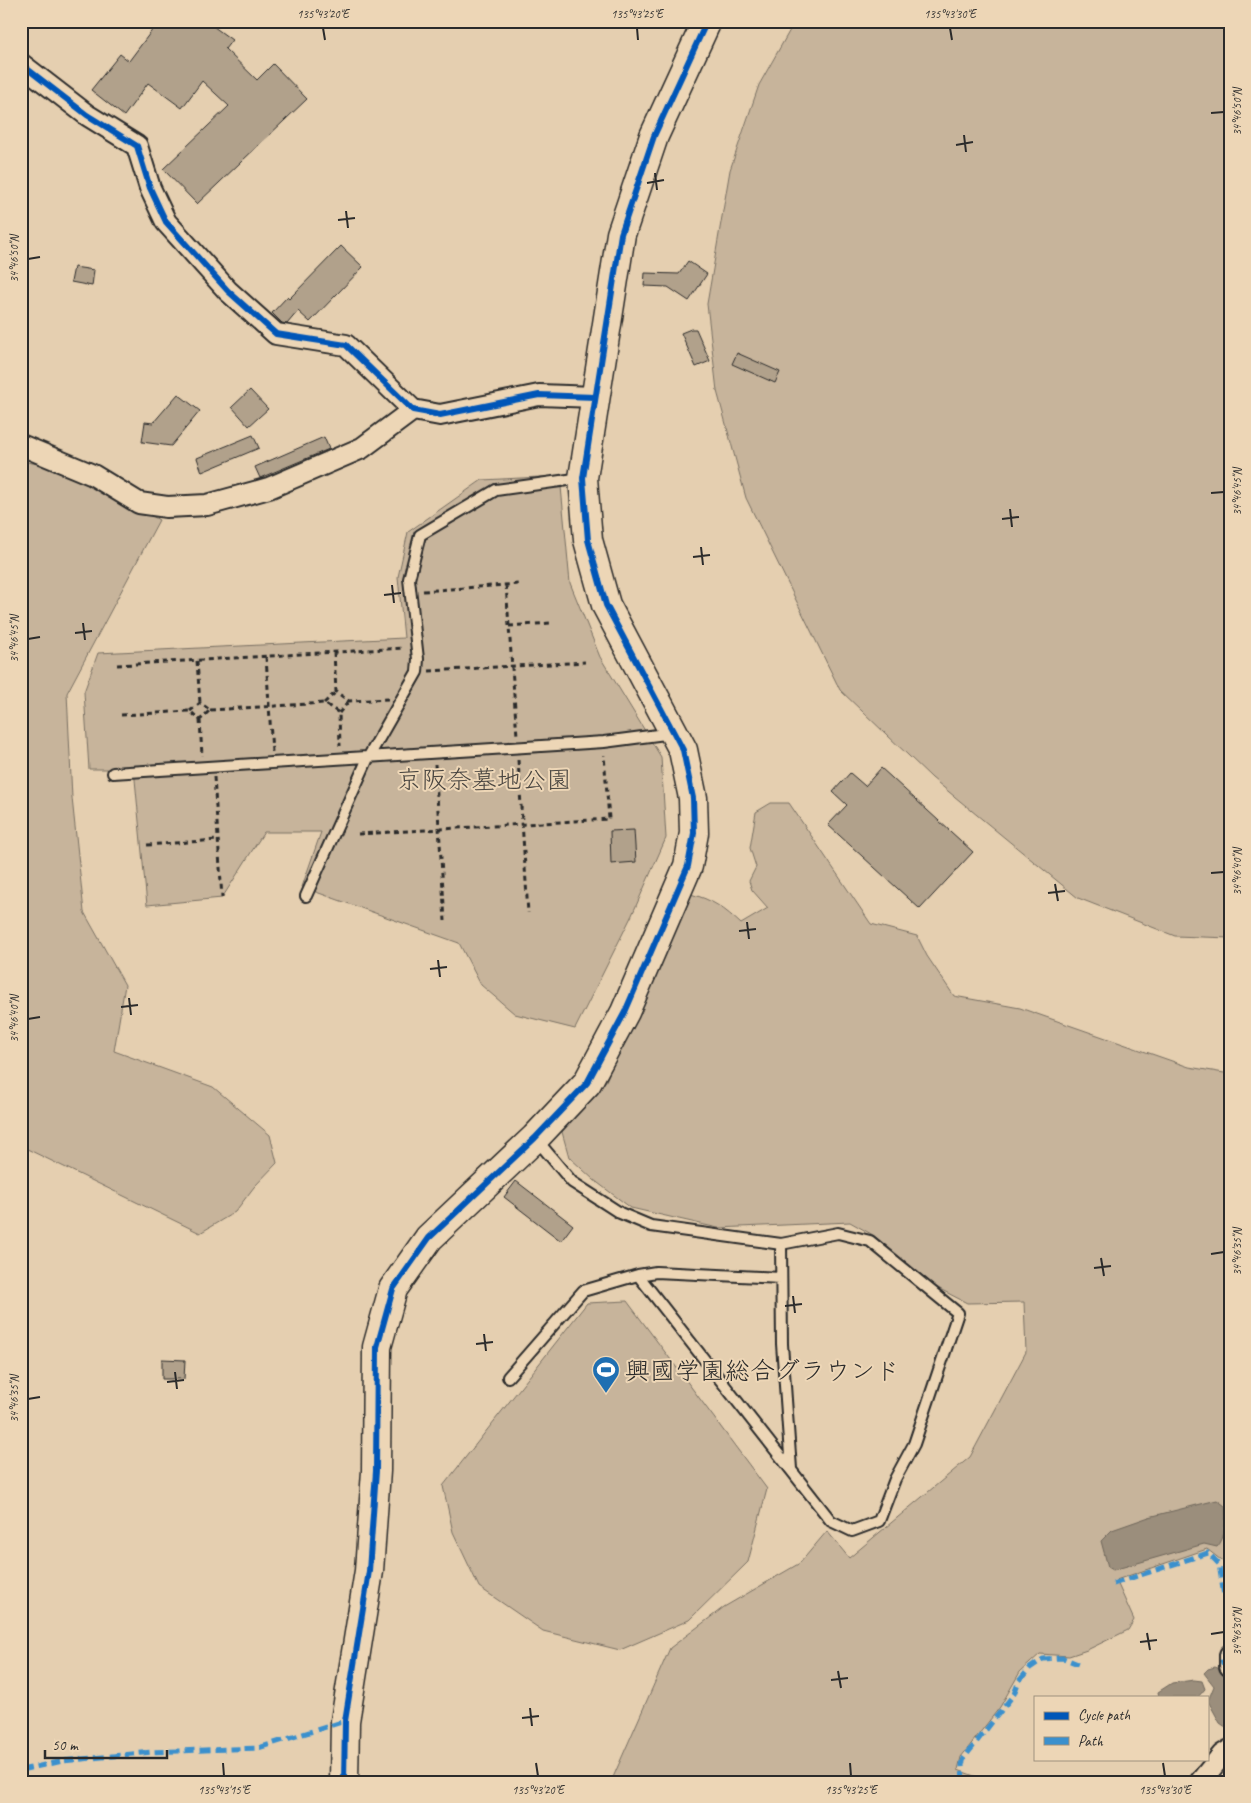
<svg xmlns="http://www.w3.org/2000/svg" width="1251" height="1803" font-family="Caveat,'Klee One',sans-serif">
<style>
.green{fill:#c7b49b;stroke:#797063}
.water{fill:#9b8e7b;stroke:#6e665b}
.building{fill:#b1a18b;stroke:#2b2b2b}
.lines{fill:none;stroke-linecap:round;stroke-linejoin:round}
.lane-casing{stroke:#2b2b2b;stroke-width:14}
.street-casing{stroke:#2b2b2b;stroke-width:24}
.secondary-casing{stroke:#2b2b2b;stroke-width:31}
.path{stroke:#2b2b2b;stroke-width:3;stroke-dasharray:5 4;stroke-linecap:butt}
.lane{stroke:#edd6b6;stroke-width:10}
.street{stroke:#edd6b6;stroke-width:20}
.secondary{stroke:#edd6b6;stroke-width:28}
.quiet{stroke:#3b90cd;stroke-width:5;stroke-dasharray:10 5;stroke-linecap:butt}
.cycleway-casing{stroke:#edd6b6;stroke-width:9}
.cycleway{stroke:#0057b8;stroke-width:6}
.ticks{fill:none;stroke:#2b2b2b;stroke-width:2}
.labels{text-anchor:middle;stroke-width:4;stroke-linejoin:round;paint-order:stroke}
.park-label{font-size:25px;fill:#4a4641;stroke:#edd6b6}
.poi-label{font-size:25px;fill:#2b2b2b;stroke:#edd6b6;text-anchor:start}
.neatline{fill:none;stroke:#2b2b2b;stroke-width:2}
.ticks-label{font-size:12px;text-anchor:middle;fill:#2b2b2b}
</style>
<rect width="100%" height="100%" fill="#e5cfb0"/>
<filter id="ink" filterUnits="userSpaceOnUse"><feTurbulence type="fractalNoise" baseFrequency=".02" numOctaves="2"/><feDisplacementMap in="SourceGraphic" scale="10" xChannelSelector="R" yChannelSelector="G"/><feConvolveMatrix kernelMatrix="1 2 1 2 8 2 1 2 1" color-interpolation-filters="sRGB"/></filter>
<g filter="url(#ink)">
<path class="green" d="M 795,21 L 1230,21 L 1230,938 L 1175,936 L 1078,898 L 932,778 L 840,690 L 746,498 L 717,391 L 707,304 L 730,170 L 759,85 Z
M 21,461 L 55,467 L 115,494 L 159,520 L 67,693 L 72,798 L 84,912 L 125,985 L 114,1051 L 213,1087 L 270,1135 L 277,1163 L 254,1187 L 235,1212 L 200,1233 L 21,1146 Z
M 560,476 L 570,583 L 600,657 L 661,757 L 666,838 L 632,915 L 575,1029 L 515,1014 L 481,985 L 459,943 L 302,887 L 321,832 L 264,832 L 222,898 L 147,905 L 134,769 L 89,769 L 84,692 L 98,653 L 404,638 L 398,577 L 408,532 L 482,480 Z
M 771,803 L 789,803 L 871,924 L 917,936 L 927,956 L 954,996 L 1020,1008 L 1189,1067 L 1230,1074 L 1230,1606 L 1226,1564 L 1207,1549 L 1116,1580 L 1134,1620 L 1128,1630 L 1087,1650 L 1069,1656 L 1040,1654 L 1020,1672 L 1000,1707 L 961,1757 L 958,1770 L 977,1777 L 982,1782 L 611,1782 L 670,1648 L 724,1607 L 800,1563 L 827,1531 L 849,1558 L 970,1457 L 1026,1352 L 1024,1302 L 967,1303 L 936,1287 L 873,1235 L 850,1222 L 718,1228 L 631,1208 L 594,1180 L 569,1157 L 562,1132 L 606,1081 L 641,996 L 690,894 C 712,899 725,909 741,924 L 768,908 L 752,890 L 749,881 L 756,867 L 750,848 L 756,812 Z
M 627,1301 L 767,1489 L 748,1562 L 689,1620 L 620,1650 L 543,1631 L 479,1587 L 453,1532 L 443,1486 L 587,1303 Z"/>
<path class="water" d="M 1217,1500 L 1225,1506 C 1226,1519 1226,1538 1217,1547 L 1204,1544 L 1113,1570 L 1108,1567 L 1101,1541 L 1112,1530 L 1149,1517 Z
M 1215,1667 L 1230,1673 L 1230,1730 L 1220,1723 L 1208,1701 L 1214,1686 L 1204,1673 L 1208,1669 Z
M 1194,1680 L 1202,1681 L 1205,1689 L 1198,1697 L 1159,1697 L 1158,1692 L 1172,1683 Z"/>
<path class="building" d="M 159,21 L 206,21 L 232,40 L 225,49 L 257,80 L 273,64 L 307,99 L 197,204 L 163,169 L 229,106 L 202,81 L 182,108 L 148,83 L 124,116 L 91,90 L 120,54 L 129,61 Z
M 341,246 L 363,267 L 310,322 L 298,311 L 287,324 L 282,323 L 272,313 L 287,297 L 289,299 Z
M 688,261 L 707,274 L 689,301 L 668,287 L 644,286 L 645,273 L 679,274 Z
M 74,267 L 94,270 L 92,286 L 71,282 Z
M 691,329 L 696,329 L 710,361 L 696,367 L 681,333 Z
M 737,353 L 780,372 L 775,383 L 732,364 Z
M 250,390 L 268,409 L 249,426 L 232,407 Z
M 178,394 L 200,411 L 171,446 L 142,442 L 145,422 L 153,423 Z
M 253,435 L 259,448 L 202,472 L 197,458 Z
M 324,437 L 329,449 L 260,478 L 255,467 Z
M 881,768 L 973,852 L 920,909 L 828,825 L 847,805 L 833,792 L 850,773 L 865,786 Z
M 634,830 L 636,862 L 611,864 L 610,831 Z
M 516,1181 L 573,1225 L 561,1241 L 504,1197 Z
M 162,1359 L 185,1360 L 184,1379 L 162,1379 Z"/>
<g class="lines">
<defs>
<path id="lane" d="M 113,773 L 604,742 L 673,733
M 306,896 L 369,756 L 417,672 L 418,659 L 409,579 L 420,535 L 496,490 L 582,478
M 781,1244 L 782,1344 L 791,1469
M 638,1275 L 656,1272 L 781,1278
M 508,1377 L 583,1291 L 638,1275 L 831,1521 L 852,1531 L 879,1521 L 895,1479 L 914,1444 L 958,1313 L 870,1241 L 838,1233 L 781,1244 L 651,1226 L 620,1213 L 572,1182 L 536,1139"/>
<path id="street" d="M 21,64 L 87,115 L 137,146 L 150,188 L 166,222 L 228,291 L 276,334 L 346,345 L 413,410 L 440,415 L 539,395 L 595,397
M 21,445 L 93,475 L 139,503 L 167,507 L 207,505 L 269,488 L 362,448 L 413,410
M 1230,1655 L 1230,1666
M 1200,1782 L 1222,1755 L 1230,1750"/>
<path id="secondary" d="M 344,1782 L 345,1721 L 369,1571 L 376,1471 L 377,1347 L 393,1289 L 429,1238 L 535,1138 L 587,1083 L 625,1012 L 688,866 L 694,833 L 693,798 L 683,750 L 606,605 L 588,540 L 583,478 L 621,234 L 654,136 L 707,21"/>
</defs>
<use href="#lane" class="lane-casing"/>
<use href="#street" class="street-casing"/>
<use href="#secondary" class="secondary-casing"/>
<path class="path" d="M 506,585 L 517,736
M 423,591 L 519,584
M 509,626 L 551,623
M 334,652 L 336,692 L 349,701 L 388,699
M 266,657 L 272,752
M 197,661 L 200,703
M 117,665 L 404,648
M 429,671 L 585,662
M 324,703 L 336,692
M 210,710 L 324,703 L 339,713 L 340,746
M 339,713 L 349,701
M 121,715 L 190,711 L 200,720 L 210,710 L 200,703 L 190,711
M 200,720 L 202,756
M 518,760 L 528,913
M 435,764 L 445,921
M 214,777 L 222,898
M 358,834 L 609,819 L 604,755
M 147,845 L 218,840"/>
<use href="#lane" class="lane"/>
<use href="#street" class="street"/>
<use href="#secondary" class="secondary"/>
<path class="quiet" d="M 1113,1584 L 1208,1553 L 1219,1564 L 1230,1634
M 1229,1665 L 1223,1663 L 1222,1658 L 1230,1645
M 21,1770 L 63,1761 L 151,1752 L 258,1748 L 345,1721
M 963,1782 L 962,1765 L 964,1758 L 1014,1694 L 1019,1681 L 1030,1668 L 1043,1659 L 1063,1658 L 1078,1664"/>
<defs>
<path id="cycleway" d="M 21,64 L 87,115 L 137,146 L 150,188 L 166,222 L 228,291 L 276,334 L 346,345 L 413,410 L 440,415 L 539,395 L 595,397
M 344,1782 L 345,1721 L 369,1571 L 376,1471 L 377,1347 L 393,1289 L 429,1238 L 535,1138 L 587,1083 L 625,1012 L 688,866 L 694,833 L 693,798 L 683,750 L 606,605 L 588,540 L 583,478 L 621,234 L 654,136 L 707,21"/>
</defs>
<use href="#cycleway" class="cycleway-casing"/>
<use href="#cycleway" class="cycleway"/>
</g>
</g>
<path class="ticks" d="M 323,28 L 325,40M 637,28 L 638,40M 950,28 L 952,40M 1211,113 L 1224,112M 964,135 L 966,152M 956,145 L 973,142M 655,173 L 657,190M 647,183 L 664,180M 346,211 L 348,228M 338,220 L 355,218M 28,259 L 40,257M 1211,493 L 1224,492M 1010,509 L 1012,527M 1002,519 L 1019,517M 701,547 L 703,565M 693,557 L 710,555M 392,585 L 394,603M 384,595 L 401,593M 83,623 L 85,640M 75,633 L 92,631M 28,639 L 40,637M 1211,873 L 1224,872M 1055,884 L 1058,901M 1048,893 L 1065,891M 747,922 L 749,939M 739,931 L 756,929M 438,960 L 440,977M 430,969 L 447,967M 129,998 L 131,1015M 121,1007 L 138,1005M 28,1019 L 40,1017M 1211,1254 L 1224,1252M 1101,1258 L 1104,1276M 1094,1268 L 1111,1266M 793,1296 L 795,1313M 785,1306 L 802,1304M 484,1334 L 486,1351M 476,1344 L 493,1342M 175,1372 L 177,1389M 167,1382 L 184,1380M 28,1399 L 40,1397M 1147,1633 L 1150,1650M 1211,1634 L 1224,1632M 1140,1642 L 1157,1640M 838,1671 L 841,1688M 831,1680 L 848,1678M 530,1708 L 532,1726M 522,1718 L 539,1716M 223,1763 L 224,1776M 536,1763 L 538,1776M 850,1763 L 851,1776M 1163,1763 L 1165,1776"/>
<defs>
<symbol id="stadium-pin" viewBox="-11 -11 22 30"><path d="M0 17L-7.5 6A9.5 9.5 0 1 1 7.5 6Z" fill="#1f6fb2" stroke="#edd6b6"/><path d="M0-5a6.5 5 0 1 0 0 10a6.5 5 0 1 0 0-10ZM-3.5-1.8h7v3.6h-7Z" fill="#fff"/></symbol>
</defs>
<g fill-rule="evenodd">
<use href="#stadium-pin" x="590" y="1354" width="32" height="43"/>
</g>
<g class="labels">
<g class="park-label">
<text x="484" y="788">京阪奈墓地公園</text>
</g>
<g class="poi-label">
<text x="625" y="1379">興國学園総合グラウンド</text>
</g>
</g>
<rect width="1251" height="1803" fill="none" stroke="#edd6b6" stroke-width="55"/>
<rect x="1034" y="1696" width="175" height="65" fill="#edd6b6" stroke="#9f927e"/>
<rect x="1044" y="1712" width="25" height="8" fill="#0057b8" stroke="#9f927e"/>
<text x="1078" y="1720" font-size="15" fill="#2b2b2b">Cycle path</text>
<rect x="1044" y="1737" width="25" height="8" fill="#3b90cd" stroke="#9f927e"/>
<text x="1078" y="1746" font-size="15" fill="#2b2b2b">Path</text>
<path d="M45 1750v8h122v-8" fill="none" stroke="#2b2b2b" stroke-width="2.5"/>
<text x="52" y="1750" font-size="15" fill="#2b2b2b" stroke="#edd6b6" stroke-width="4" paint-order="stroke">50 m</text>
<rect x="28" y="28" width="1196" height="1748" class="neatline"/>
<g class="ticks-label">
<text x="323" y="18">135°43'20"E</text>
<text x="637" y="18">135°43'25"E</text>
<text x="950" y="18">135°43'30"E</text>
<text transform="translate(1237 112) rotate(-90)" y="4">34°46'50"N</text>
<text transform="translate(14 259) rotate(-90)" y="4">34°46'50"N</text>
<text transform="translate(1237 492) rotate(-90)" y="4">34°46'45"N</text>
<text transform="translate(14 639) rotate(-90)" y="4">34°46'45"N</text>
<text transform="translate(1237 872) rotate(-90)" y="4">34°46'40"N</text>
<text transform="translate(14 1019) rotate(-90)" y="4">34°46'40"N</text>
<text transform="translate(1237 1252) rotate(-90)" y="4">34°46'35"N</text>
<text transform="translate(14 1399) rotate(-90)" y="4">34°46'35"N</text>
<text transform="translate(1237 1632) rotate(-90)" y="4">34°46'30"N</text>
<text x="224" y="1794">135°43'15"E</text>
<text x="538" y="1794">135°43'20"E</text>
<text x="851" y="1794">135°43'25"E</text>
<text x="1165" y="1794">135°43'30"E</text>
</g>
</svg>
